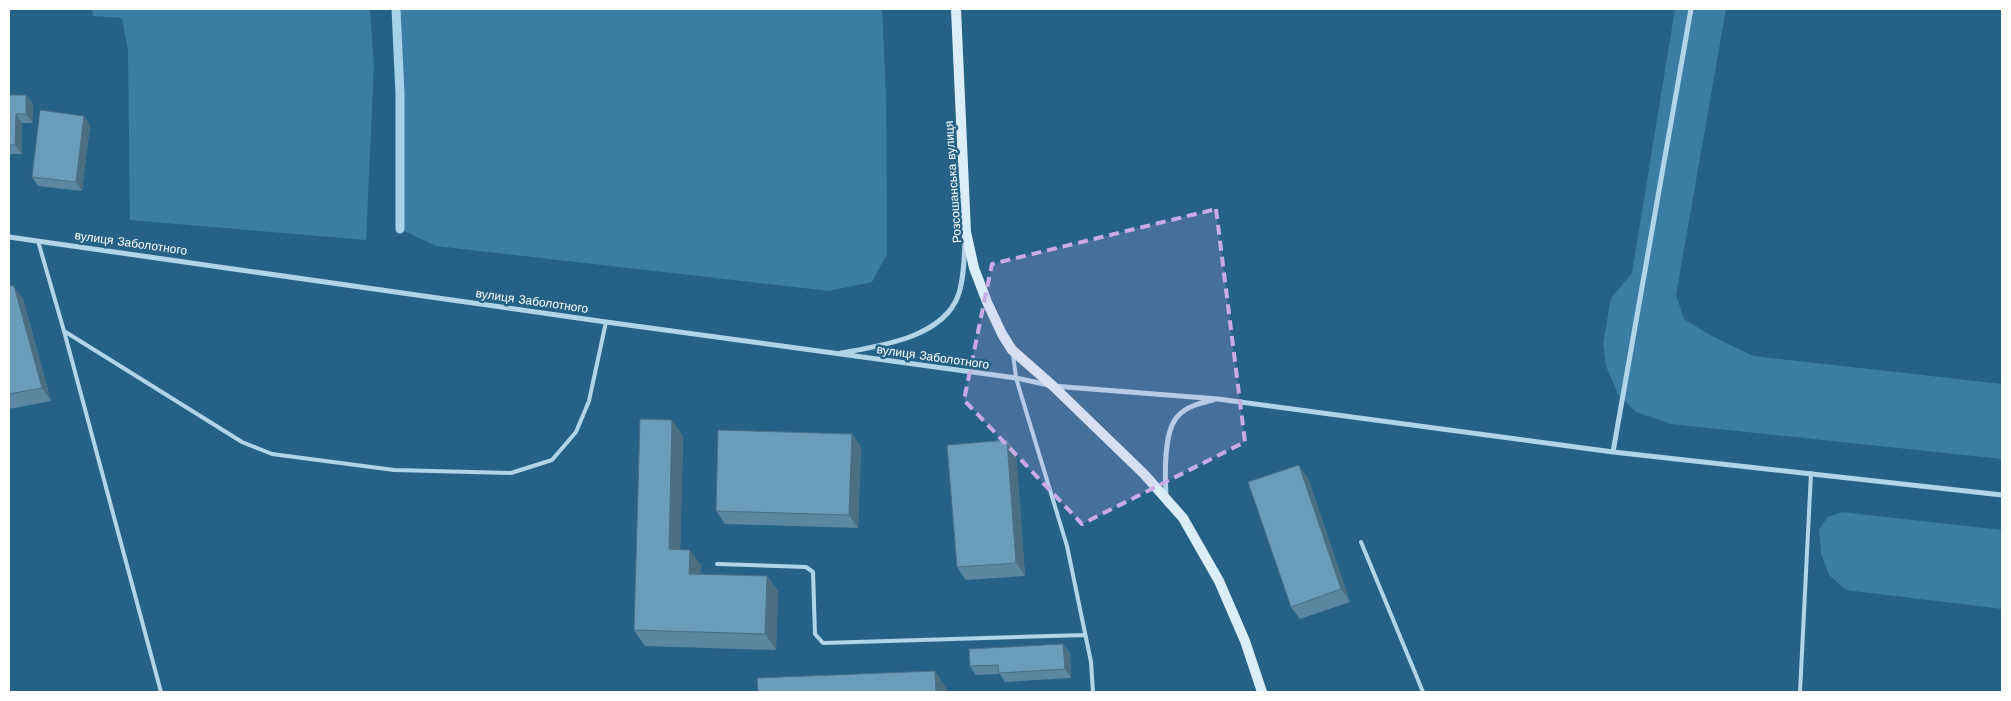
<svg xmlns="http://www.w3.org/2000/svg" width="2011" height="701" font-family="'Work Sans',sans-serif">
<style>
.green{fill:#3b7da3}
.lines{fill:none;stroke-linecap:round;stroke-linejoin:round}
.stream{stroke:#a5d2e9;stroke-width:9}
.lane{stroke:#b1d4e8;stroke-width:4}
.street{stroke:#b1d4e8;stroke-width:5}
.secondary{stroke:#dbedf7;stroke-width:10}
.wall{fill:#5c87a1}
.shaded-wall{fill:#4b6e83}
.building{fill:#6b9dbb;stroke:#4b6e83}
.marked{fill:#caabe5;fill-opacity:0.2;stroke:#caabe5;stroke-width:4;stroke-dasharray:10 6;stroke-linejoin:round}
.labels{text-anchor:middle;stroke-width:5;stroke-linejoin:round;paint-order:stroke}
.street-label{font-size:12px;fill:#fff;stroke:#266286}
</style>
<rect width="100%" height="100%" fill="#266286"/>
<path class="green" d="M 92,9 L 370,9 L 374,66 L 366,240 L 130,220 L 128,51 L 122,18 L 93,16 Z
M 396,9 L 882,9 L 886,93 L 887,254 L 872,282 L 829,291 L 436,246 L 400,229 L 400,94 Z
M 1675,9 L 1726,9 L 1676,295 L 1684,319 L 1710,335 L 1753,356 L 2002,384 L 2002,459 L 1671,424 L 1636,412 L 1618,394 L 1606,366 L 1603,344 L 1611,298 L 1632,273 Z
M 1842,512 L 2002,530 L 2002,609 L 1846,590 L 1829,575 L 1821,554 L 1819,529 L 1828,517 Z"/>
<g class="lines">
<path class="stream" d="M 396,9 L 400,94 L 400,229"/>
<path class="lane" d="M 38,241 L 64,331 L 161,692
M 64,331 L 242,442 L 272,454 L 394,470 L 511,473 L 552,460 L 576,432 L 589,401 L 606,322
M 1013,354 L 1016,378 L 1067,546 L 1091,662 L 1093,692
M 1361,542 L 1423,692
M 717,564 L 806,567 L 813,572 L 815,634 L 823,643 L 1085,635
M 1800,692 L 1811,473"/>
<path class="street" d="M 9,237 L 606,322 L 1016,378 L 1053,386 L 1218,399 L 1613,452 L 2002,495
M 841,353 C 879,346 942,338 958,296 C 964,279 964,260 965,243
M 1613,452 L 1691,9
M 1166,496 C 1165,476 1163,431 1178,416 C 1187,406 1201,403 1213,400"/>
<path class="secondary" d="M 956,9 L 966,232 L 974,268 L 987,302 L 1002,334 L 1012,350 L 1053,386 L 1144,474 L 1183,518 L 1219,581 L 1245,641 L 1262,692"/>
</g>
<path class="wall" d="M 9,95 L 26,95 L 33,104 L 33,123 L 22,123 L 22,154 L 9,154 Z
M 90,125 L 82,191 L 38,186 L 32,177 Z
M 9,285 L 23,299 L 51,401 L 9,409 Z
M 852,434 L 861,447 L 858,528 L 725,524 L 716,511 Z
M 683,436 L 680,549 L 701,565 L 700,574 L 767,576 L 778,591 L 776,650 L 645,646 L 634,630 Z
M 1007,440 L 1016,453 L 1025,576 L 966,580 L 957,567 Z
M 1308,478 L 1350,602 L 1300,619 L 1291,607 Z
M 1063,644 L 1070,653 L 1071,678 L 1005,682 L 1000,674 L 976,675 L 970,666 Z"/>
<path class="shaded-wall" d="M 26,95 L 33,104 L 33,123 L 26,114 Z
M 16,114 L 22,123 L 22,154 L 15,145 Z
M 84,116 L 90,125 L 82,191 L 76,182 Z
M 14,286 L 23,299 L 51,401 L 42,388 Z
M 672,420 L 683,436 L 680,565 L 669,549 Z
M 852,434 L 861,447 L 858,528 L 849,515 Z
M 1007,440 L 1016,453 L 1025,576 L 1016,563 Z
M 1299,465 L 1308,478 L 1350,602 L 1341,589 Z
M 690,550 L 701,565 L 700,589 L 689,574 Z
M 767,576 L 778,591 L 776,650 L 765,634 Z
M 1063,644 L 1070,653 L 1071,678 L 1065,669 Z
M 935,671 L 946,687 L 946,692 L 936,692 Z"/>
<path class="building" d="M 9,95 L 26,95 L 26,114 L 16,114 L 15,145 L 9,145 Z
M 40,110 L 84,116 L 76,182 L 32,177 Z
M 9,285 L 14,286 L 42,388 L 9,394 Z
M 640,419 L 672,420 L 669,549 L 690,550 L 689,574 L 767,576 L 765,634 L 634,630 Z
M 718,430 L 852,434 L 849,515 L 716,511 Z
M 1007,440 L 1016,563 L 957,567 L 947,445 Z
M 1299,465 L 1341,589 L 1291,607 L 1248,482 Z
M 1063,644 L 1065,669 L 999,673 L 998,665 L 970,666 L 969,649 Z
M 935,671 L 936,692 L 758,692 L 757,678 Z"/>
<path class="marked" d="M 1216,209 L 1245,442 L 1082,524 L 964,400 L 992,264 Z"/>
<g class="labels">
<g class="street-label">
<text transform="translate(953 182) rotate(-94)" y="4">Розсошанська вулиця</text>
<text transform="translate(131 243) rotate(8)" y="4">вулиця Заболотного</text>
<text transform="translate(532 301) rotate(8)" y="4">вулиця Заболотного</text>
<text transform="translate(933 357) rotate(8)" y="4">вулиця Заболотного</text>
</g>
</g>
<rect width="2011" height="701" fill="none" stroke="#ffffff" stroke-width="20"/>
</svg>
